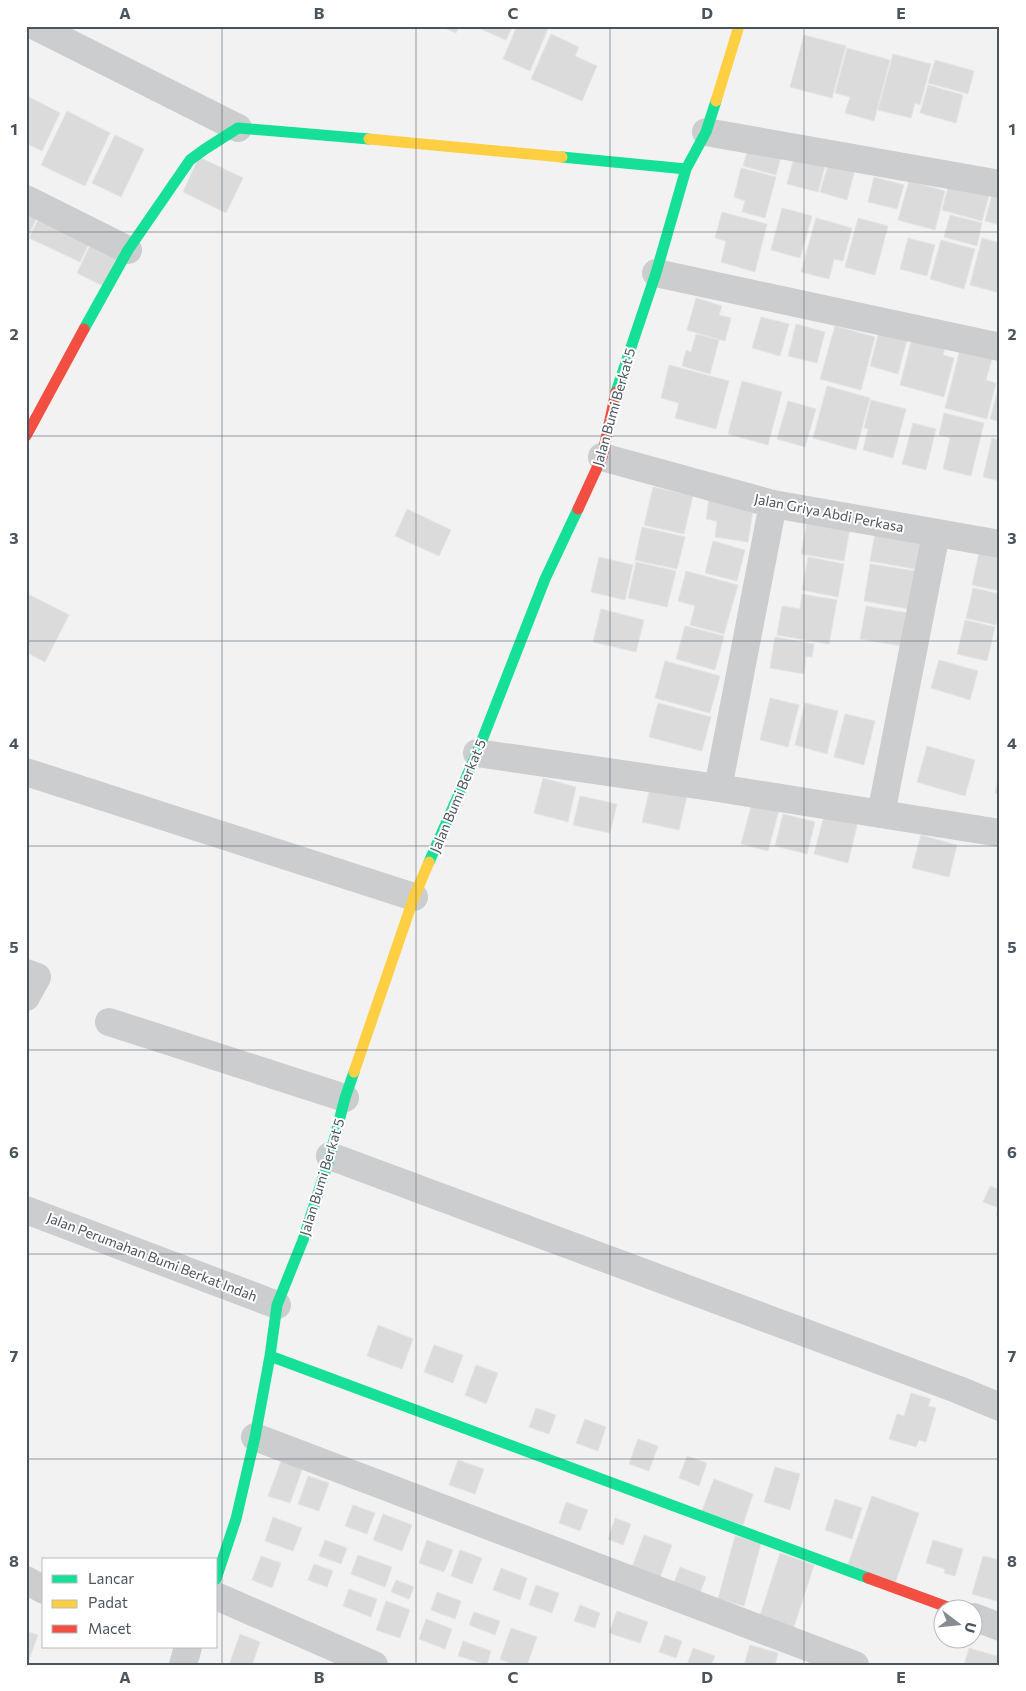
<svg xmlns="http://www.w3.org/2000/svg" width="1026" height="1691" font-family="Commissioner,sans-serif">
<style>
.building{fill:#dbdbdc;stroke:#e3e4e5}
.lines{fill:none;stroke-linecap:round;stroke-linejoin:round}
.street{stroke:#cccdcf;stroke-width:28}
.fast{stroke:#16e098;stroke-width:11}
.slow{stroke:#ffcf43;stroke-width:11}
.jam{stroke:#f24e42;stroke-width:11}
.grid{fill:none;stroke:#4a545d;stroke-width:1;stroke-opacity:0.55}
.labels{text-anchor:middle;stroke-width:4;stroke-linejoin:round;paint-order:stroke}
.street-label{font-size:14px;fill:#4a545d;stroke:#fff}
.neatline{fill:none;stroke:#4a545d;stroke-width:2}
.grid-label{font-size:16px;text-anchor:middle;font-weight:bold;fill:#4a545d}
</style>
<rect width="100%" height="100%" fill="#f2f2f2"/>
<path class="building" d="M 440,26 L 459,26 L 456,33 Z
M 474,26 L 513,26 L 506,40 Z
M 517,26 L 549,26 L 530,71 L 503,59 Z
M 551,34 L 579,47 L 575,56 L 597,66 L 582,101 L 531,79 Z
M 804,35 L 846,46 L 832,98 L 790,87 Z
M 847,48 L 890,60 L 874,121 L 845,113 L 850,97 L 835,93 Z
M 893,54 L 931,64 L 920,105 L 915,103 L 911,118 L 878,110 Z
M 935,60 L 974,71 L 968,94 L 928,83 Z
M 928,85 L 963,95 L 956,123 L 920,113 Z
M 29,97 L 60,113 L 42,151 L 26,143 L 26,102 Z
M 67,111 L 110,133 L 85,186 L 41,165 Z
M 115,135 L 144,149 L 121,197 L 92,183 Z
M 750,142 L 783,150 L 776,175 L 743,166 Z
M 795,154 L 826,162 L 818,192 L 787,184 Z
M 199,157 L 243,178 L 226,213 L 183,192 Z
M 829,162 L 855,169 L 847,200 L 820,192 Z
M 741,168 L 776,177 L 765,218 L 742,212 L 745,201 L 734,197 Z
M 874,177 L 904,185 L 897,209 L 868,202 Z
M 909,181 L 945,191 L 935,230 L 898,220 Z
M 948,187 L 991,188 L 982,221 L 942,210 Z
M 994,188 L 1000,189 L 1000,225 L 985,221 Z
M 26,203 L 40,210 L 28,237 L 26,236 Z
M 782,208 L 812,216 L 800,258 L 771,250 Z
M 43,210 L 93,235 L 80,262 L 29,238 Z
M 722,212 L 767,224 L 755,272 L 721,262 L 726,241 L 715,238 Z
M 950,215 L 982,223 L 977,246 L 944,237 Z
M 816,218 L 852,228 L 843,261 L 834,259 L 829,279 L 801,272 Z
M 858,218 L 888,226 L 875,275 L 845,267 Z
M 95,235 L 124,250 L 105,287 L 77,273 Z
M 908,238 L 935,245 L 927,276 L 900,269 Z
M 982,238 L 1000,243 L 1000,293 L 970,285 Z
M 941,240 L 975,249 L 964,289 L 930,279 Z
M 696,298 L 722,306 L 719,315 L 731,318 L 725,341 L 687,330 Z
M 761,317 L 789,324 L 780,356 L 752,348 Z
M 796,324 L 825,332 L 817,363 L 788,356 Z
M 835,326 L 875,337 L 861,390 L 820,379 Z
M 879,332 L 907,340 L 898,374 L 870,366 Z
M 696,334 L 719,340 L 710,374 L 682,366 L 686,350 L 691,352 Z
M 912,338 L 945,347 L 943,355 L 954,358 L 944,397 L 900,385 Z
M 961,346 L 993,355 L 986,380 L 996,383 L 987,419 L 945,408 Z
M 669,365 L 729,381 L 716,429 L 675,418 L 679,403 L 661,398 Z
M 742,381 L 782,392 L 768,445 L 728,434 Z
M 1000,381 L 1000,422 L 990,419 Z
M 827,386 L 870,398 L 856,450 L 813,438 Z
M 871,400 L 906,409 L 893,458 L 863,450 L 868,429 L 864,428 Z
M 788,401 L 816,409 L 805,447 L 777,439 Z
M 944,413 L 984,423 L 971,476 L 943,469 L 950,438 L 939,435 Z
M 913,423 L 936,429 L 926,470 L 902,464 Z
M 992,438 L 1000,440 L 1000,481 L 983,477 Z
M 653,487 L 693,496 L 684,534 L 644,525 Z
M 709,498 L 754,505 L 748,542 L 715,537 L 717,521 L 706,519 Z
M 407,509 L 451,530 L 439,556 L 395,536 Z
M 808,515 L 851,522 L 844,561 L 801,554 Z
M 642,527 L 685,537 L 677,569 L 635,560 Z
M 876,528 L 921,535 L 915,569 L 870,561 Z
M 713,541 L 745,550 L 737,581 L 705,573 Z
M 981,544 L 1000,548 L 1000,591 L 972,585 Z
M 599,557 L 633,565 L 625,600 L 591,592 Z
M 808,557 L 844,564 L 838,597 L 802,590 Z
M 636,562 L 676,571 L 667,607 L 628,598 Z
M 870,564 L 915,571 L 909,609 L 864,601 Z
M 686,571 L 738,585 L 724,634 L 690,625 L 695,606 L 678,601 Z
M 973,588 L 1000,594 L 1000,607 L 996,625 L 966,618 Z
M 26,593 L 69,615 L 45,662 L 26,652 Z
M 802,594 L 837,600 L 829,644 L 777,635 L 782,606 L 800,609 Z
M 866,606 L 908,613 L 902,646 L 860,639 Z
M 601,609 L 644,620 L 636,652 L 593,642 Z
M 965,620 L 995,627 L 987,661 L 957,654 Z
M 685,626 L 724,636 L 715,670 L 676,659 Z
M 775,637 L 814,644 L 812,657 L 806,656 L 804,674 L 770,668 Z
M 939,660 L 978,671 L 970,700 L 931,688 Z
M 665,661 L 720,676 L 710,713 L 655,698 Z
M 770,698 L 799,705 L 788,747 L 760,740 Z
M 658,703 L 711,717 L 702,751 L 649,737 Z
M 805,703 L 838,711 L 827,754 L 795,745 Z
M 845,714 L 875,721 L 864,765 L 834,757 Z
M 927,746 L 975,760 L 965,796 L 917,782 Z
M 1000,769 L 1000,794 L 995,793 Z
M 543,778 L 576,787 L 568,822 L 534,813 Z
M 650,788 L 687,796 L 679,830 L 642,822 Z
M 580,796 L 617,804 L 610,833 L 573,825 Z
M 753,799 L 780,806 L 768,851 L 741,844 Z
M 825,812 L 858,821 L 848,863 L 814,854 Z
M 783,814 L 815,822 L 807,854 L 775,846 Z
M 921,835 L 957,845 L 949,877 L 912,868 Z
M 990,1186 L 1000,1190 L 1000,1217 L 996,1215 L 999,1208 L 983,1202 Z
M 378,1325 L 413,1339 L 402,1369 L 367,1356 Z
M 434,1345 L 463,1355 L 453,1383 L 424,1372 Z
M 476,1365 L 498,1373 L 486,1404 L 465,1395 Z
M 911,1393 L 931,1399 L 928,1406 L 936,1408 L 926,1442 L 919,1440 L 916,1447 L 889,1439 L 897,1414 L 904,1416 Z
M 536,1408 L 556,1415 L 549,1434 L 529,1427 Z
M 585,1419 L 606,1427 L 598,1451 L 576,1443 Z
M 638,1439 L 658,1446 L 649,1471 L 629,1464 Z
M 687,1456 L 707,1463 L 699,1486 L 679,1478 Z
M 282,1459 L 303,1467 L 290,1503 L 268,1496 Z
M 458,1460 L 484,1469 L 475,1494 L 449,1485 Z
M 775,1467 L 800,1474 L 790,1510 L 764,1502 Z
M 308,1476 L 329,1483 L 319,1511 L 298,1504 Z
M 714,1479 L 753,1494 L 743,1525 L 702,1511 Z
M 872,1496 L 919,1513 L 895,1584 L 847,1567 Z
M 835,1499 L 862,1508 L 852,1539 L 825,1530 Z
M 566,1502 L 588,1510 L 580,1531 L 559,1523 Z
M 353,1505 L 375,1513 L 367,1534 L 345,1526 Z
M 383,1514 L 412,1525 L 402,1551 L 373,1540 Z
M 273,1517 L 302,1528 L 293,1551 L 265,1541 Z
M 615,1518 L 631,1524 L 623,1545 L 608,1539 Z
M 644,1535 L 672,1545 L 659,1580 L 631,1570 Z
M 735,1536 L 761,1543 L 744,1606 L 718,1599 Z
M 325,1540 L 347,1548 L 341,1564 L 319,1556 Z
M 427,1540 L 453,1550 L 444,1572 L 419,1563 Z
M 933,1540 L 963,1549 L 955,1576 L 944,1573 L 945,1569 L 926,1563 Z
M 460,1550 L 482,1558 L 472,1584 L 451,1576 Z
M 780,1553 L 814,1565 L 792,1633 L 758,1622 Z
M 358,1555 L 392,1567 L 385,1587 L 351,1574 Z
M 261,1556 L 281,1563 L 272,1588 L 252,1580 Z
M 983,1556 L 1000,1560 L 1000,1602 L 972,1594 Z
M 314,1564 L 333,1571 L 327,1587 L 308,1580 Z
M 680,1567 L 706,1577 L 699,1595 L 673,1585 Z
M 501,1568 L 527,1578 L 520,1600 L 493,1590 Z
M 396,1580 L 414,1587 L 409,1599 L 391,1592 Z
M 536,1585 L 559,1593 L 552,1613 L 529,1605 Z
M 349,1589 L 377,1599 L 371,1617 L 343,1606 Z
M 437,1592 L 461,1601 L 455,1619 L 431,1610 Z
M 386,1601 L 410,1610 L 400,1638 L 376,1630 Z
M 580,1605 L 600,1613 L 595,1628 L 574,1621 Z
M 617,1611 L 648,1622 L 640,1643 L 609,1633 Z
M 474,1612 L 500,1621 L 495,1635 L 469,1625 Z
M 426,1619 L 452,1629 L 445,1649 L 419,1639 Z
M 511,1628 L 537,1637 L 527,1665 L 514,1665 L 500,1659 Z
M 26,1631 L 38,1635 L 27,1665 L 26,1665 Z
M 240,1634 L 260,1642 L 252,1665 L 229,1665 Z
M 665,1635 L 682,1641 L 676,1658 L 659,1652 Z
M 463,1641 L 491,1651 L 487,1665 L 458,1656 Z
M 750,1645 L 778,1653 L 775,1665 L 744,1665 Z
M 693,1648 L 715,1656 L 711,1665 L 687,1665 Z
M 969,1648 L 1000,1657 L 998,1665 L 964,1665 Z"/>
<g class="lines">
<path class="street" d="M 35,26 L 238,128
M 706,132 L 1000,184
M 26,199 L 128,250
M 656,273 L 1000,347
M 602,457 L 773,504 L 1000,544
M 477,753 L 718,788 L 1000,833
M 26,772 L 414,897
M 718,788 L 773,504
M 881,814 L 936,533
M 26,973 L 37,977 L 26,997
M 109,1022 L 345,1098
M 330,1156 L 959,1390 L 1000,1407
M 26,1210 L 277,1305
M 255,1437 L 855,1665
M 26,1580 L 44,1590
M 216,1596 L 374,1665
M 974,1617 L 1000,1627
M 183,1665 L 188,1647"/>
<path class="fast" d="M 562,157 L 686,169
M 84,329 L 128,250 L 190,160 L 205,149 L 238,128 L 369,139
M 616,392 L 656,273 L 686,169 L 706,132 L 716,101
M 429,862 L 477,753 L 545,579 L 578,509
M 270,1356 L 868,1578
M 216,1579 L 236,1519 L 255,1437 L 270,1356 L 277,1305 L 303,1240 L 330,1156 L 345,1098 L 354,1072"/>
<path class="slow" d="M 716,101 L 739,26
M 369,139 L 562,157
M 354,1072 L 414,897 L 429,862"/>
<path class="jam" d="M 26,436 L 84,329
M 578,509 L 602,457 L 616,392
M 868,1578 L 950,1608"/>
</g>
<path class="grid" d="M 222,26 L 222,1665M 416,26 L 416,1665M 610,26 L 610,1665M 804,26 L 804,1665M 26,232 L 1000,232M 26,436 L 1000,436M 26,641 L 1000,641M 26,846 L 1000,846M 26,1050 L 1000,1050M 26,1254 L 1000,1254M 26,1459 L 1000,1459"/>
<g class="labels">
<g class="street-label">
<text transform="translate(614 407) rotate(-74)" y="5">Jalan Bumi Berkat 5</text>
<text transform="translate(829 513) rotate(11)" y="5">Jalan Griya Abdi Perkasa</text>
<text transform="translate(458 796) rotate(-67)" y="5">Jalan Bumi Berkat 5</text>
<text transform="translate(322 1177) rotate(-73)" y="5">Jalan Bumi Berkat 5</text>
<text transform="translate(152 1257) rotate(21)" y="5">Jalan Perumahan Bumi Berkat Indah</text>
</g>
</g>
<rect width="1026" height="1691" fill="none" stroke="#ffffff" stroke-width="55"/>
<rect x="42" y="1558" width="175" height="90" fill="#ffffff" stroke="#b7bbbe"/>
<rect x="52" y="1575" width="25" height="8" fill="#16e098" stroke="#b7bbbe"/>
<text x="88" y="1584" font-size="15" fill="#4a545d">Lancar</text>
<rect x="52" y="1600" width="25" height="8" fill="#ffcf43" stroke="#b7bbbe"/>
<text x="88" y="1608" font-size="15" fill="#4a545d">Padat</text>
<rect x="52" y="1625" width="25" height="8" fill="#f24e42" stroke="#b7bbbe"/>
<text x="88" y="1634" font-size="15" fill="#4a545d">Macet</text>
<g transform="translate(958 1624) rotate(106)"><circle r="24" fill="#ffffff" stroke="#b7bbbe"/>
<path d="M0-4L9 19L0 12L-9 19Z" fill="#858b91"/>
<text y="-8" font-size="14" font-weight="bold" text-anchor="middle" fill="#4a545d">U</text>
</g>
<rect x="28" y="28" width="970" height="1636" class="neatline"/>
<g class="grid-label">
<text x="125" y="19">A</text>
<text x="319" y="19">B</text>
<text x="513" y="19">C</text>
<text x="707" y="19">D</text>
<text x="901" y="19">E</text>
<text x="14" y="135">1</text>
<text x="1012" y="135">1</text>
<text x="14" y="340">2</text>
<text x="1012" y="340">2</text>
<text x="14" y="544">3</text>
<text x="1012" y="544">3</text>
<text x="14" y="749">4</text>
<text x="1012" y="749">4</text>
<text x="14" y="953">5</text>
<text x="1012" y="953">5</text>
<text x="14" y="1158">6</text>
<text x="1012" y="1158">6</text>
<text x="14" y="1362">7</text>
<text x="1012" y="1362">7</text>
<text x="14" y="1567">8</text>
<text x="1012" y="1567">8</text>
<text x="125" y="1683">A</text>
<text x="319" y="1683">B</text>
<text x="513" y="1683">C</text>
<text x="707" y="1683">D</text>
<text x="901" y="1683">E</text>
</g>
</svg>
